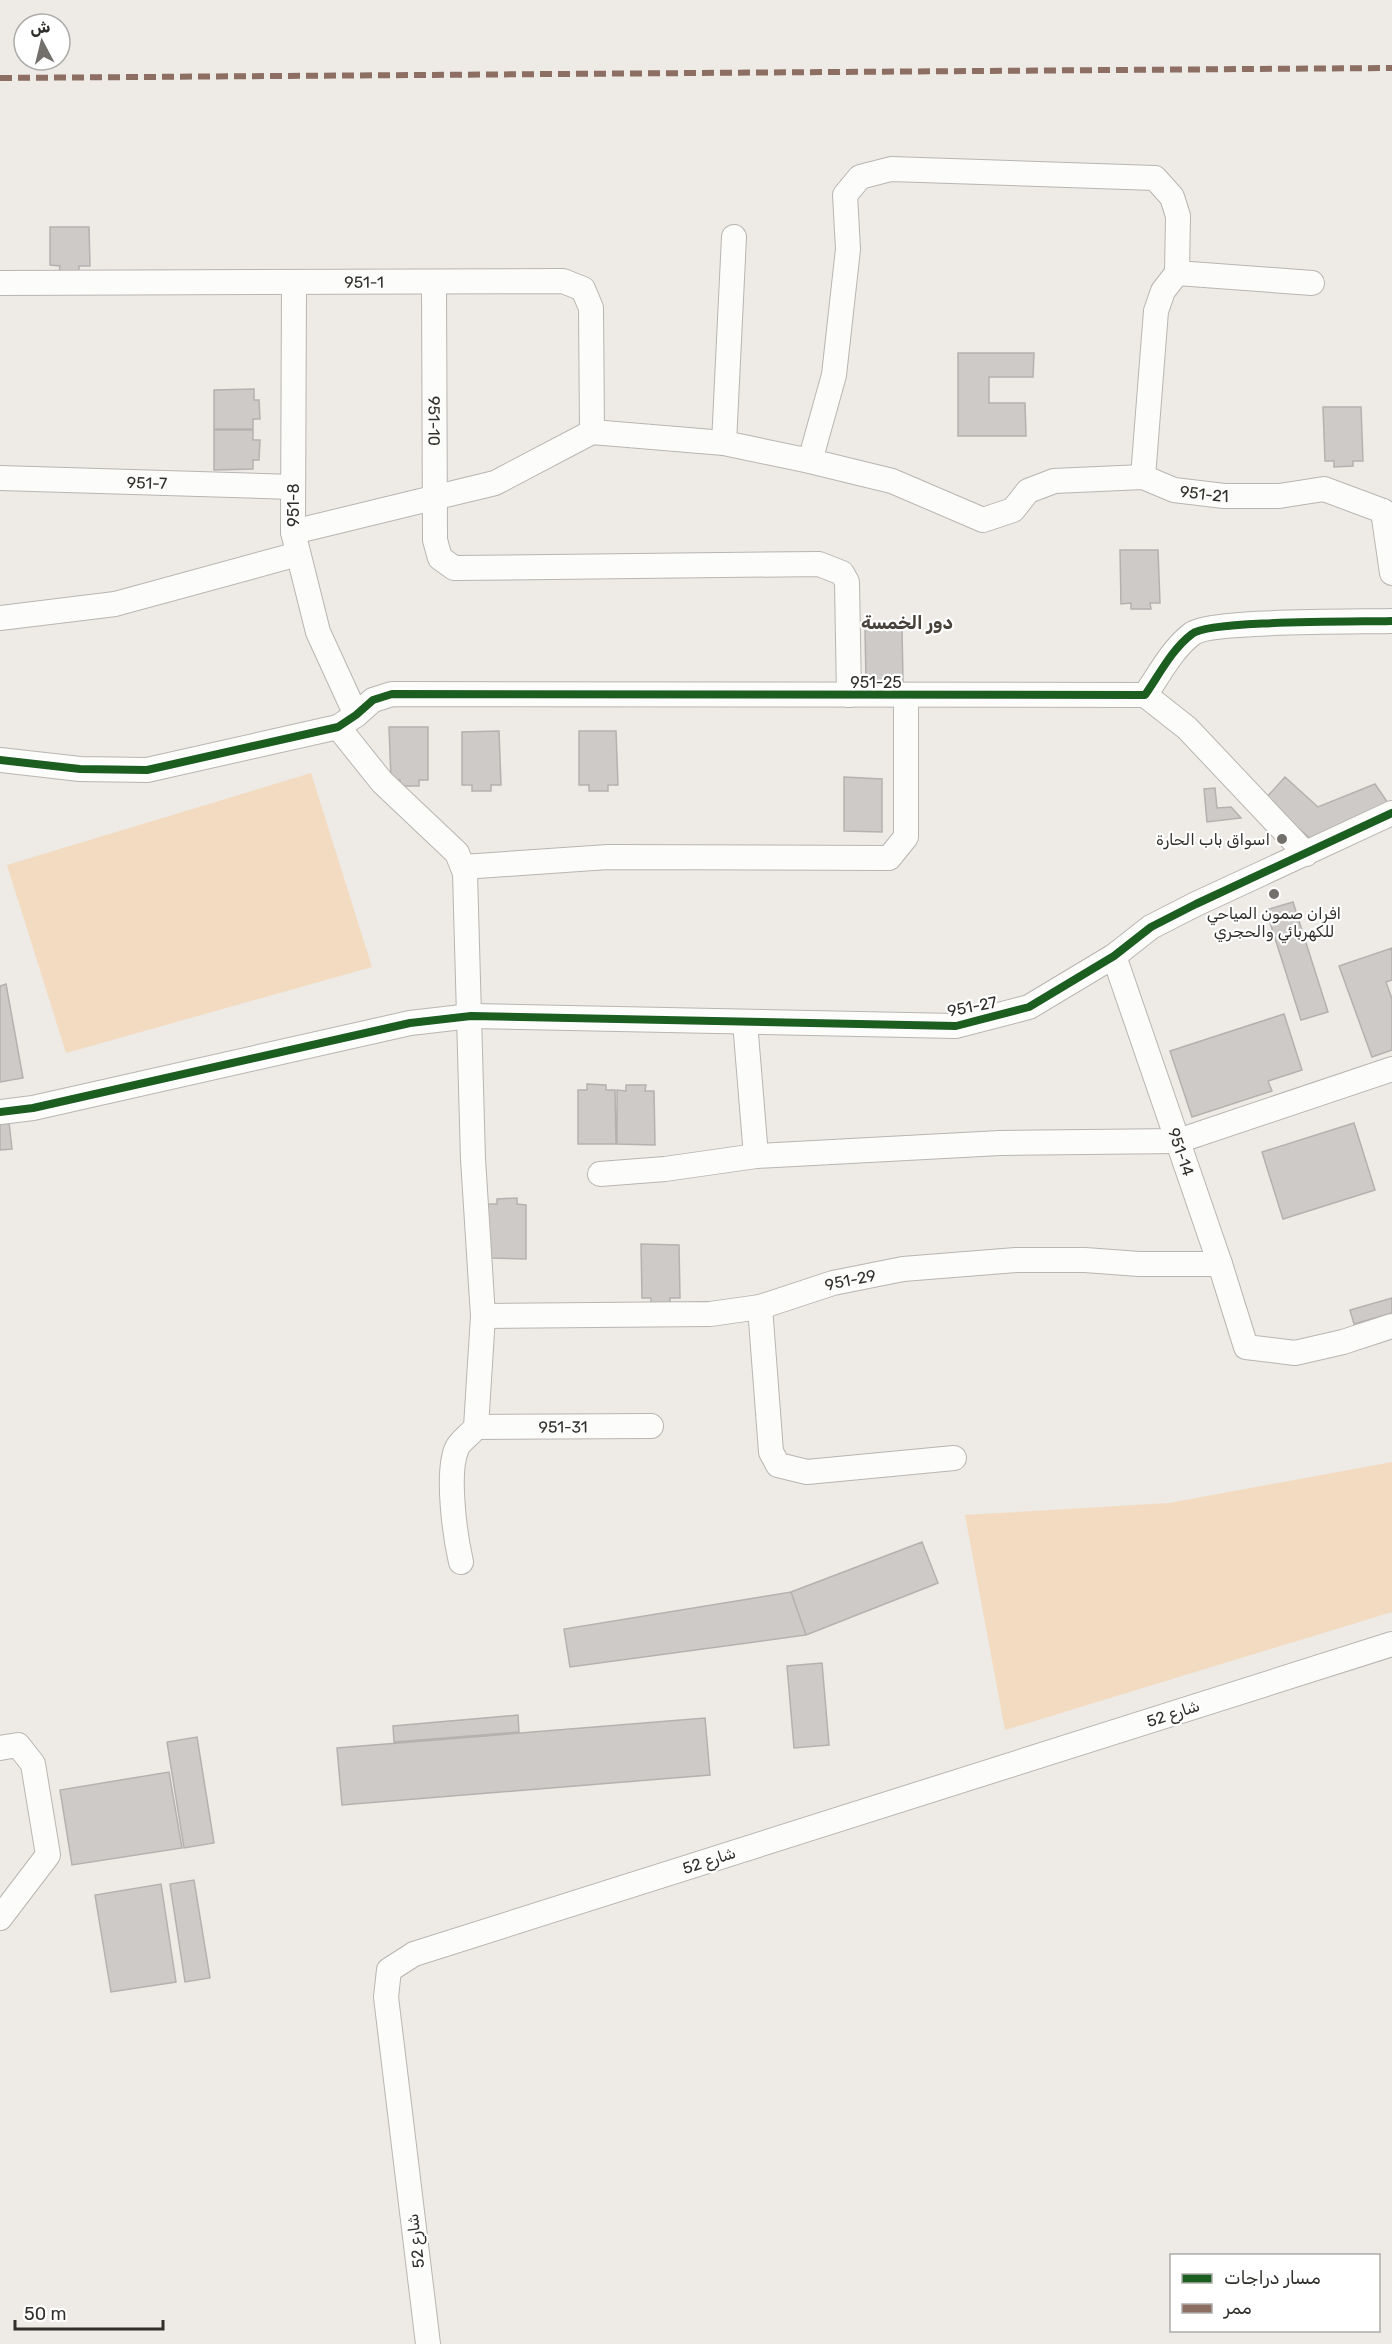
<svg xmlns="http://www.w3.org/2000/svg" width="1392" height="2344" font-family="Rubik,Cairo,sans-serif">
<style>
.green{fill:#f2dbc0}
.building{fill:#cecac8;stroke:#b5b1b0;stroke-width:1.5}
.lines{fill:none;stroke-linecap:round;stroke-linejoin:round}
.minor-casing{stroke:#b9b5b1;stroke-width:26}
.minor{stroke:#fcfcfb;stroke-width:24}
.quiet{stroke:#8d6e63;stroke-width:6;stroke-dasharray:12 6;stroke-linecap:butt}
.cycleway-casing{stroke:#fff;stroke-width:11}
.cycleway{stroke:#1b5e20;stroke-width:8}
.poi-dot{fill:#73706c;stroke:#fff;stroke-width:2}
.labels{text-anchor:middle;stroke-width:4.5;stroke-linejoin:round;paint-order:stroke}
.street-label{font-size:16px;fill:#312f2b;stroke:#fff}
.poi-label{font-size:16px;fill:#312f2b;stroke:#fff;text-anchor:end}
.neighbourhood-label{font-size:18px;font-weight:bold;fill:#48423b;stroke:#fff}
</style>
<rect width="100%" height="100%" fill="#eeeae5"/>
<path class="green" d="M 311,773 L 372,967 L 66,1053 L 7,865 Z
M 1392,1462 L 1392,1612 L 1005,1730 L 965,1515 L 1169,1503 Z"/>
<path class="building" d="M 50,227 L 89,227 L 90,266 L 79,266 L 79,272 L 59,272 L 60,266 L 50,265 Z
M 958,353 L 1034,353 L 1033,377 L 989,377 L 989,403 L 1025,403 L 1026,436 L 958,436 Z
M 254,389 L 254,400 L 259,400 L 260,419 L 253,419 L 253,429 L 214,429 L 214,390 Z
M 1323,407 L 1361,407 L 1363,461 L 1353,461 L 1353,466 L 1334,467 L 1334,461 L 1325,461 Z
M 214,430 L 253,430 L 253,440 L 260,440 L 259,460 L 253,460 L 253,469 L 214,470 Z
M 1120,550 L 1158,550 L 1160,603 L 1150,603 L 1151,609 L 1131,609 L 1131,603 L 1121,604 Z
M 865,628 L 902,628 L 903,682 L 894,682 L 894,688 L 875,688 L 875,682 L 866,682 Z
M 389,727 L 428,727 L 428,780 L 419,780 L 419,786 L 400,786 L 400,780 L 391,780 Z
M 499,731 L 501,785 L 491,785 L 491,791 L 472,791 L 472,785 L 462,785 L 462,732 Z
M 579,731 L 616,731 L 618,785 L 608,785 L 608,791 L 589,791 L 589,785 L 579,785 Z
M 844,777 L 882,779 L 882,832 L 844,831 Z
M 1285,777 L 1318,807 L 1375,784 L 1390,806 L 1312,840 L 1265,799 Z
M 1215,788 L 1217,808 L 1231,807 L 1241,818 L 1207,822 L 1204,789 Z
M 1293,902 L 1328,1012 L 1301,1020 L 1266,910 Z
M 1392,948 L 1392,980 L 1386,982 L 1392,999 L 1392,1050 L 1372,1057 L 1339,966 Z
M 6,984 L 23,1078 L 0,1082 L 0,986 Z
M 1284,1014 L 1302,1070 L 1268,1081 L 1272,1091 L 1192,1117 L 1170,1051 Z
M 587,1084 L 606,1085 L 606,1090 L 615,1090 L 616,1144 L 578,1144 L 578,1090 L 587,1090 Z
M 626,1085 L 646,1085 L 645,1091 L 654,1091 L 655,1145 L 617,1144 L 617,1090 L 626,1091 Z
M 9,1122 L 12,1149 L 0,1150 L 0,1123 Z
M 1354,1123 L 1375,1190 L 1283,1219 L 1262,1152 Z
M 517,1198 L 517,1204 L 526,1205 L 526,1259 L 488,1258 L 487,1204 L 497,1204 L 497,1199 Z
M 641,1244 L 679,1245 L 680,1298 L 670,1298 L 670,1304 L 651,1304 L 651,1298 L 642,1298 Z
M 1392,1298 L 1392,1313 L 1354,1324 L 1350,1310 Z
M 922,1542 L 938,1583 L 806,1635 L 791,1592 Z
M 791,1592 L 806,1635 L 570,1667 L 564,1629 Z
M 822,1663 L 829,1745 L 794,1748 L 787,1666 Z
M 518,1715 L 519,1732 L 394,1742 L 393,1726 Z
M 705,1718 L 710,1775 L 342,1805 L 337,1748 Z
M 197,1737 L 214,1843 L 184,1848 L 167,1742 Z
M 169,1772 L 182,1848 L 72,1865 L 60,1790 Z
M 194,1880 L 210,1978 L 185,1982 L 170,1884 Z
M 161,1884 L 176,1982 L 111,1992 L 95,1895 Z"/>
<g class="lines">
<defs>
<g id="minor">
<path d="M 1177,273 L 1312,283"/>
<path id="s1" d="M 0,283 L 563,281 L 583,289 L 591,308 L 592,432"/>
<path d="M 294,283 L 293,532 L 318,632 L 356,715"/>
<path id="s2" d="M 434,283 L 435,540 L 440,558 L 454,568 L 819,564 L 842,573 L 847,582 L 849,695"/>
<path d="M 724,443 L 734,237"/>
<path d="M 810,461 L 834,375 L 848,249 L 845,195 L 860,177 L 891,169 L 1155,178 L 1172,197 L 1178,216 L 1177,273 L 1163,291 L 1156,311 L 1143,477"/>
<path id="s3" d="M 0,478 L 293,487"/>
<path d="M 1383,511 L 1392,573"/>
<path id="s4" d="M 293,532 L 495,483 L 592,432 L 724,443 L 810,461 L 892,481 L 983,520 L 1013,510 L 1028,491 L 1054,481 L 1143,477 L 1174,490 L 1224,496 L 1279,496 L 1324,489 L 1383,511"/>
<path d="M 0,618 L 115,604 L 298,554"/>
<path d="M 1145,695 L 1187,728 L 1306,854"/>
<path d="M 338,727 L 382,782 L 457,853 L 465,873 L 473,1159 L 483,1316 L 476,1427 C 471,1434 460,1441 457,1448 C 446,1472 455,1536 461,1562"/>
<path d="M 0,760 L 80,769 L 147,770 L 338,727 L 356,715 L 373,700 L 392,694 L 1145,695 C 1159,675 1172,649 1192,634 C 1209,620 1361,622 1392,621"/>
<path d="M 463,867 L 608,857 L 889,858 L 906,837 L 906,695"/>
<path id="s5" d="M 1114,956 L 1220,1264 L 1246,1347 L 1295,1353 L 1343,1342 L 1392,1326"/>
<path d="M 745,1022 L 756,1156"/>
<path d="M 0,1112 L 33,1108 L 410,1023 L 471,1016 L 956,1026 L 1029,1007 L 1114,956 L 1151,927 L 1196,904 L 1392,813"/>
<path d="M 600,1174 L 665,1169 L 756,1156 L 1000,1143 L 1178,1141 L 1392,1069"/>
<path d="M 760,1307 L 771,1452 L 778,1465 L 807,1472 L 954,1458"/>
<path id="s6" d="M 483,1316 L 710,1314 L 760,1307 L 833,1283 L 903,1269 L 1016,1260 L 1085,1260 L 1139,1264 L 1220,1264"/>
<path id="s7" d="M 476,1427 L 651,1426"/>
<path d="M 0,1748 L 18,1745 L 33,1764 L 48,1855 L 0,1918"/>
<path d="M 428,2344 L 386,1997 L 389,1970 L 414,1954 L 1392,1644"/>
</g>
</defs>
<use href="#minor" class="minor-casing"/>
<use href="#minor" class="minor"/>
<path class="quiet" d="M 0,78 L 1392,68"/>
<defs>
<path id="cycleway" d="M 0,760 L 80,769 L 147,770 L 338,727 L 356,715 L 373,700 L 392,694 L 1145,695 C 1159,675 1172,649 1192,634 C 1209,620 1361,622 1392,621
M 0,1112 L 33,1108 L 410,1023 L 471,1016 L 956,1026 L 1029,1007 L 1114,956 L 1151,927 L 1196,904 L 1392,813"/>
</defs>
<use href="#cycleway" class="cycleway-casing"/>
<use href="#cycleway" class="cycleway"/>
</g>
<g class="poi-dot">
<circle cx="1282" cy="839" r="6"/>
<circle cx="1274" cy="894" r="6"/>
</g>
<g class="labels">
<g class="street-label">
<text dy="6" stroke="none"><textPath href="#s1" startOffset="364">951-1</textPath></text>
<text dy="6" stroke="none"><textPath href="#s2" startOffset="138">951-10</textPath></text>
<text dy="6" stroke="none"><textPath href="#s3" startOffset="147">951-7</textPath></text>
<text dy="6" stroke="none"><textPath href="#s4" startOffset="958">951-21</textPath></text>
<text transform="translate(293 505) rotate(-90)" y="6">951-8</text>
<text x="876" y="688">951-25</text>
<text transform="translate(972 1006) rotate(-11)" y="6">951-27</text>
<text dy="6" stroke="none"><textPath href="#s5" startOffset="207">951-14</textPath></text>
<text dy="6" stroke="none"><textPath href="#s6" startOffset="372">951-29</textPath></text>
<text dy="6" stroke="none"><textPath href="#s7" startOffset="87">951-31</textPath></text>
<text transform="translate(1173 1713) rotate(-18)" y="6">شارع 52</text>
<text transform="translate(709 1860) rotate(-18)" y="6">شارع 52</text>
<text transform="translate(415 2241) rotate(-97)" y="6">شارع 52</text>
</g>
<g class="poi-label">
<text x="1270" y="845">اسواق باب الحارة</text>
<text x="1274" y="919" text-anchor="middle">افران صمون المياحي<tspan x="1274" dy="18">للكهربائي والحجري</tspan></text>
</g>
<g class="neighbourhood-label">
<text x="907" y="629">دور الخمسة</text>
</g>
</g>
<rect x="1170" y="2254" width="210" height="78" fill="#ffffff" stroke="#adacaa" stroke-width="1.5"/>
<rect x="1182" y="2274" width="30" height="9" fill="#1b5e20" stroke="#adacaa" stroke-width="1.5"/>
<text x="1224" y="2284" font-size="18" fill="#312f2b">مسار دراجات</text>
<rect x="1182" y="2304" width="30" height="9" fill="#8d6e63" stroke="#adacaa" stroke-width="1.5"/>
<text x="1224" y="2314" font-size="18" fill="#312f2b">ممر</text>
<g transform="translate(42 42) rotate(353)"><circle r="28" fill="#ffffff" stroke="#adacaa" stroke-width="1.5"/>
<path d="M0-4.5L10 22L0 15L-10 22Z" fill="#73706c"/>
<text y="-9" font-size="16" font-weight="bold" text-anchor="middle" fill="#312f2b">ش</text>
</g>
<path d="M15 2320v9h148v-9" fill="none" stroke="#312f2b" stroke-width="3"/>
<text x="24" y="2320" font-size="18" fill="#312f2b" stroke="#ffffff" stroke-width="4.5" paint-order="stroke">50 m</text>
</svg>
